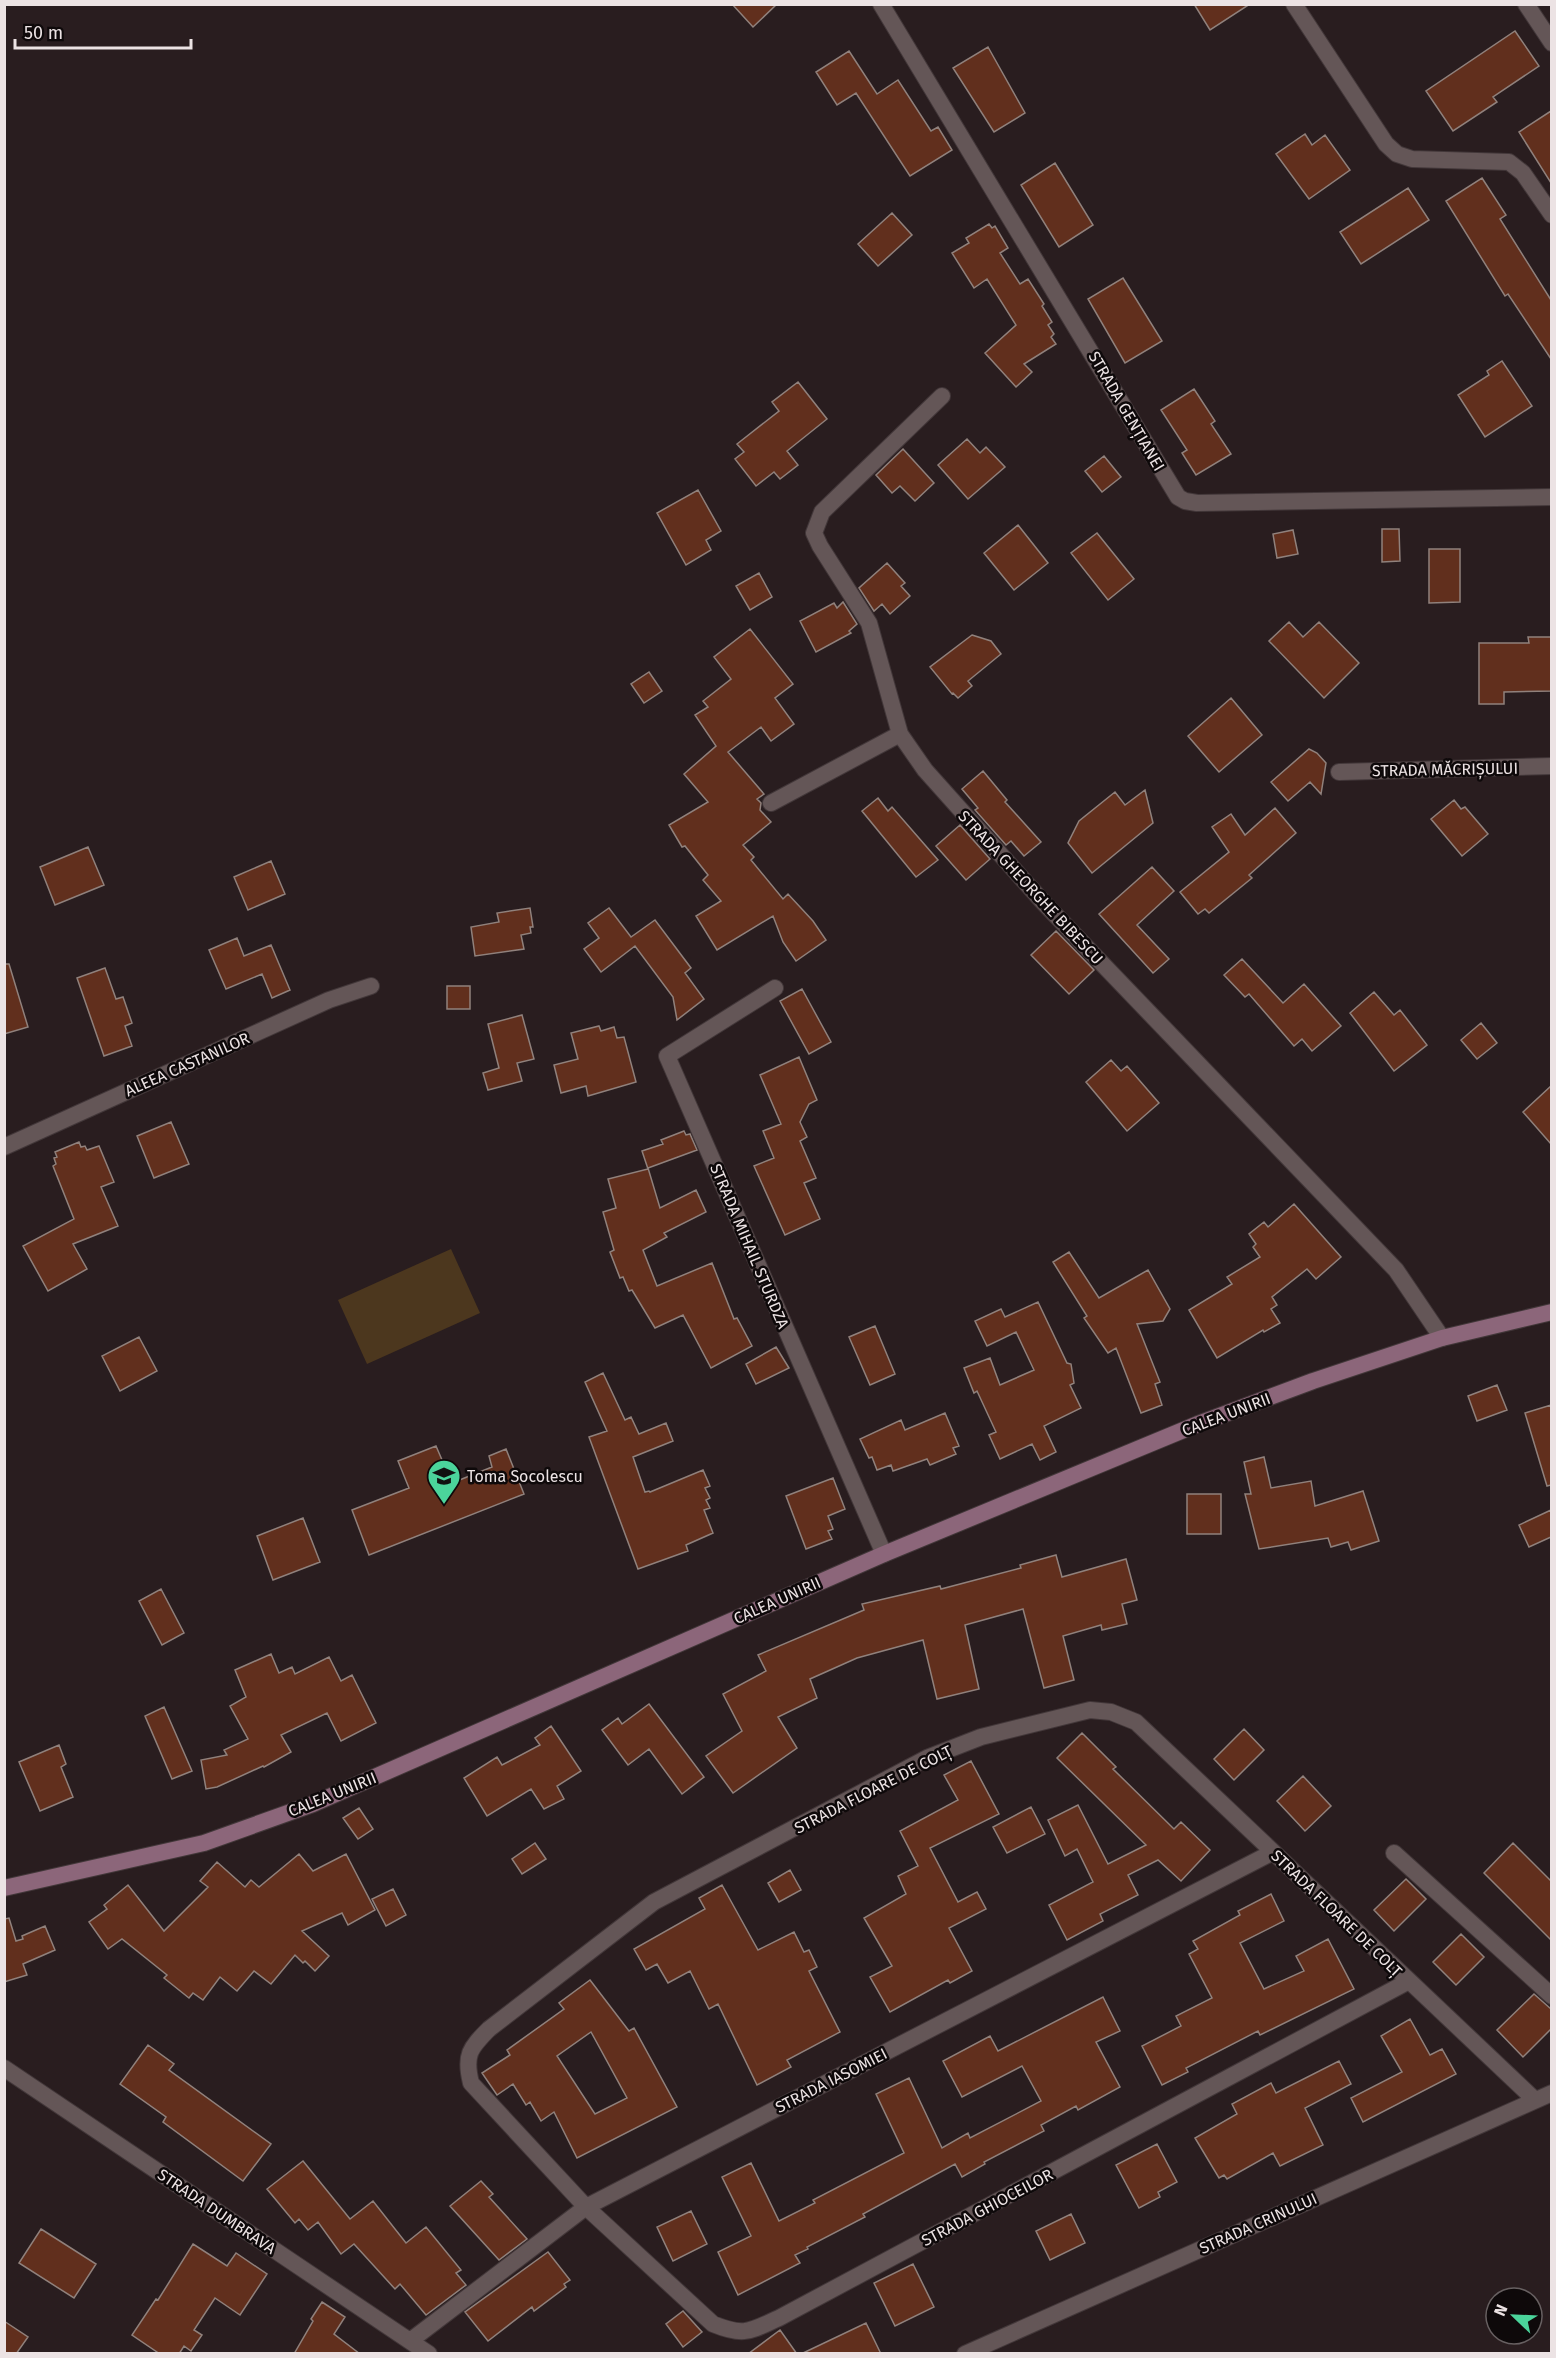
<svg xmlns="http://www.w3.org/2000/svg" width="1556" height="2358" font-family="'Fira Sans',sans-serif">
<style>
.green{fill:#4c371e}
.building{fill:#612f1d;stroke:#90817c;stroke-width:1.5;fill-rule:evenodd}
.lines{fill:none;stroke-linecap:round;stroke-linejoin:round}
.minor-casing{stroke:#423739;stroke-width:18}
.secondary-casing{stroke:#423739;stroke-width:18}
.minor{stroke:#645657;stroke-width:16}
.secondary{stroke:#8c667a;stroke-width:16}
.labels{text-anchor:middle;stroke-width:5;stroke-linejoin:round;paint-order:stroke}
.street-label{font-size:16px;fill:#ece3e4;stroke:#0e090a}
.poi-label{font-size:16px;fill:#ece3e4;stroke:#0e090a;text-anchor:start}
</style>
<rect width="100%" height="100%" fill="#291d1f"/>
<path class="green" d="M 451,1249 L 480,1313 L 367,1364 L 338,1300 Z"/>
<path class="building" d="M 732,4 L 777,4 L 753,27 Z
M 1194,4 L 1250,4 L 1210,30 Z
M 1515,31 L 1539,66 L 1493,97 L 1497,102 L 1453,131 L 1426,91 Z
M 988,47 L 1025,113 L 994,132 L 953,68 Z
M 849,51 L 877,94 L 898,80 L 931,131 L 938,127 L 952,150 L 910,176 L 856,93 L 837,105 L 816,72 Z
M 1551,111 L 1551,183 L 1519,132 Z
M 1305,134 L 1312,145 L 1325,135 L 1350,170 L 1309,199 L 1276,154 Z
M 1055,163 L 1093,225 L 1059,247 L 1021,185 Z
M 1482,178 L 1506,215 L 1500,219 L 1551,300 L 1551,359 L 1508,294 L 1505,296 L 1446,201 Z
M 1408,188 L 1429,220 L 1361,264 L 1340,232 Z
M 892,213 L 912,235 L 878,266 L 858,244 Z
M 989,224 L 992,228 L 995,226 L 1008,248 L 1000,253 L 1020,284 L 1028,279 L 1044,304 L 1042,306 L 1052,322 L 1048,325 L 1054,334 L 1051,337 L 1056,344 L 1024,364 L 1032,372 L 1016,387 L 985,353 L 1016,325 L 987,279 L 974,288 L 952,253 L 969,243 L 966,238 Z
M 1123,278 L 1162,341 L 1125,363 L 1088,299 Z
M 1502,361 L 1532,406 L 1485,437 L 1458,395 L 1489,375 L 1487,371 Z
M 798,382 L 827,419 L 787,451 L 798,465 L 780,479 L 774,472 L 756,486 L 735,459 L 744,452 L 737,444 L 779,411 L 772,402 Z
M 1194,389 L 1215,421 L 1211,424 L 1231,454 L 1196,475 L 1182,453 L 1187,450 L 1161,410 Z
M 967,439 L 980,453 L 986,447 L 1005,467 L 968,499 L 938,465 Z
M 903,449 L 934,483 L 915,501 L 900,486 L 892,493 L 876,475 Z
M 1104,456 L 1121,477 L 1102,492 L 1085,471 Z
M 698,490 L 721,531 L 706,540 L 711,550 L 686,565 L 657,513 Z
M 1018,525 L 1048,563 L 1014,590 L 984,553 Z
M 1382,529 L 1399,529 L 1400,561 L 1382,562 Z
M 1293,530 L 1298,554 L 1277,558 L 1273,534 Z
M 1097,533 L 1134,579 L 1108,600 L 1071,553 Z
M 1429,549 L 1460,549 L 1460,602 L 1429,603 Z
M 887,563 L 905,583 L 901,586 L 910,596 L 890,614 L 882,604 L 874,611 L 859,588 Z
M 759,573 L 772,597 L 750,610 L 736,586 Z
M 843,602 L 857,624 L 849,631 L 851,633 L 816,652 L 800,621 L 834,603 L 837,608 Z
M 1289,622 L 1303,637 L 1319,622 L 1359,663 L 1324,698 L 1269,641 Z
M 750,629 L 793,684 L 775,698 L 794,724 L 771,741 L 761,727 L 728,752 L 764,794 L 757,799 L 761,803 L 760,810 L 771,822 L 743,845 L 754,857 L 751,860 L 783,899 L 788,894 L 813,921 L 826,940 L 796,961 L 783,942 L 773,916 L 717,950 L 696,916 L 721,901 L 703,880 L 708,875 L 685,846 L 682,847 L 669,825 L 708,802 L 684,774 L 716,746 L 695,715 L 708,707 L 703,701 L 731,679 L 714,657 Z
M 972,635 L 991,641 L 1001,654 L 968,681 L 972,686 L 958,698 L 953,693 L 952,694 L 930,667 Z
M 1528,637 L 1551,637 L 1551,691 L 1504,692 L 1504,704 L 1479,704 L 1479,643 L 1529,643 Z
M 649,672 L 662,691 L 644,703 L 631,684 Z
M 1231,698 L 1262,735 L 1219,772 L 1188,736 Z
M 1309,749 L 1317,753 L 1326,763 L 1321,794 L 1310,782 L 1288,801 L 1271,782 Z
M 983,771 L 1007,800 L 1005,802 L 1041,842 L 1024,856 L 1011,841 L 1006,845 L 975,810 L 978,808 L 962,789 Z
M 1145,790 L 1153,823 L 1092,873 L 1068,843 L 1079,821 L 1115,792 L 1125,805 Z
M 878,798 L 888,811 L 892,807 L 938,860 L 916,877 L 862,811 Z
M 1454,800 L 1461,809 L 1465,807 L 1488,834 L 1462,856 L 1431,819 Z
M 1275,808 L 1296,833 L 1249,875 L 1252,878 L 1209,913 L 1205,909 L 1198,914 L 1180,892 L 1229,852 L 1212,827 L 1231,814 L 1245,835 Z
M 960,825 L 990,859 L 966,880 L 936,846 Z
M 88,847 L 104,885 L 55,905 L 40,867 Z
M 271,861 L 285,894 L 248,910 L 234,877 Z
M 1152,867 L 1174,891 L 1137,925 L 1169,959 L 1153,973 L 1099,914 Z
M 530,908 L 533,927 L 530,927 L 531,933 L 521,935 L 524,949 L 475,956 L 471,927 L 499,922 L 497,913 Z
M 609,908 L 631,937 L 655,920 L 691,968 L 685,973 L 704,999 L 677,1020 L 673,997 L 635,946 L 601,972 L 584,949 L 599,938 L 588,923 Z
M 1056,931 L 1094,970 L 1069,994 L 1031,955 Z
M 237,938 L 244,956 L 271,945 L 290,990 L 272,998 L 262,974 L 226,989 L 209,950 Z
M 1242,959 L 1283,1003 L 1304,984 L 1341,1026 L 1312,1051 L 1302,1039 L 1294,1046 L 1249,994 L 1245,997 L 1224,975 Z
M 4,964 L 9,964 L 28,1027 L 4,1034 Z
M 105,968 L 116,999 L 123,997 L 132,1023 L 125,1026 L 132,1046 L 104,1056 L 77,978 Z
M 447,986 L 470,986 L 470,1009 L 447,1009 Z
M 802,989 L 831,1042 L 809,1054 L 780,1001 Z
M 1374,992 L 1394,1015 L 1400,1010 L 1427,1045 L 1394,1071 L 1350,1013 Z
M 522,1015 L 534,1059 L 517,1063 L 522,1081 L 488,1090 L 483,1073 L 499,1068 L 488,1024 Z
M 1481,1023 L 1497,1043 L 1477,1059 L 1461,1040 Z
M 599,1026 L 601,1031 L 614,1027 L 617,1038 L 624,1037 L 636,1082 L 588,1096 L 586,1086 L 561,1093 L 554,1065 L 578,1059 L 571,1033 Z
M 799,1057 L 817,1100 L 809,1104 L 800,1122 L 807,1137 L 800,1141 L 816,1178 L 804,1183 L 820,1219 L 785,1235 L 754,1166 L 774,1158 L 763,1131 L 781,1124 L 760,1075 Z
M 1111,1060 L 1121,1071 L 1127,1066 L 1159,1103 L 1127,1131 L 1086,1082 Z
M 1551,1086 L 1551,1144 L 1523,1112 Z
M 171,1122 L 189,1164 L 154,1178 L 137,1136 Z
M 684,1131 L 686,1135 L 690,1134 L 697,1150 L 648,1168 L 660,1208 L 696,1190 L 706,1212 L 664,1233 L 667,1237 L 643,1250 L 657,1286 L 712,1263 L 734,1319 L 737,1318 L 752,1346 L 711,1368 L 683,1315 L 655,1328 L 632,1290 L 629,1291 L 623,1277 L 620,1278 L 610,1252 L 614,1250 L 603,1212 L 616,1208 L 608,1179 L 648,1169 L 642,1151 L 663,1144 L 661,1140 Z
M 79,1142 L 81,1147 L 85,1146 L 87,1150 L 99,1146 L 114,1182 L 101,1187 L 118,1226 L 73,1244 L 87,1269 L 48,1291 L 23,1246 L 74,1219 L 53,1166 L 56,1164 L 54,1158 L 57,1157 L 55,1152 Z
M 1294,1204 L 1341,1257 L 1316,1279 L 1307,1269 L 1272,1297 L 1277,1305 L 1271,1309 L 1280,1323 L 1264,1332 L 1263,1330 L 1217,1358 L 1189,1310 L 1232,1284 L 1227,1277 L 1260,1257 L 1253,1247 L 1256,1244 L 1249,1234 L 1264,1222 L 1268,1227 Z
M 1069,1252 L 1099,1298 L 1148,1270 L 1170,1309 L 1163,1321 L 1137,1324 L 1160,1382 L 1155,1384 L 1162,1405 L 1141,1413 L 1116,1348 L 1108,1353 L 1084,1318 L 1087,1316 L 1053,1262 Z
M 1038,1302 L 1067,1363 L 1071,1364 L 1074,1383 L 1070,1385 L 1081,1408 L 1044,1426 L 1056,1452 L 1040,1460 L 1032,1444 L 1000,1459 L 989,1435 L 996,1432 L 977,1391 L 974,1393 L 964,1368 L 990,1358 L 1000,1385 L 1034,1370 L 1016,1332 L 987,1346 L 975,1321 L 1001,1309 L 1005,1317 Z
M 875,1326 L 895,1374 L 870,1385 L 849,1337 Z
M 139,1337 L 157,1371 L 120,1391 L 102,1356 Z
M 776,1347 L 789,1368 L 756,1384 L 746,1364 Z
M 603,1373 L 625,1420 L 631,1417 L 639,1434 L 666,1423 L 673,1441 L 633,1457 L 645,1492 L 649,1491 L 650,1492 L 703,1470 L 710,1486 L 705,1488 L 710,1498 L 706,1500 L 710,1508 L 704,1510 L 713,1533 L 686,1545 L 688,1551 L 638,1569 L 589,1437 L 607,1431 L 585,1382 Z
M 1497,1385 L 1507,1410 L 1477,1421 L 1468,1396 Z
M 1551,1405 L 1551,1485 L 1547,1486 L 1525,1413 Z
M 945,1413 L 959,1446 L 953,1448 L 956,1454 L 930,1465 L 927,1459 L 893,1471 L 891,1465 L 877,1470 L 872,1457 L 869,1458 L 860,1439 L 901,1420 L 905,1430 Z
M 436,1446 L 452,1483 L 492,1467 L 489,1456 L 506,1449 L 524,1494 L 369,1555 L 352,1510 L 409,1488 L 398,1461 Z
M 1264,1457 L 1271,1488 L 1311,1481 L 1315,1506 L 1363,1491 L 1379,1541 L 1351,1550 L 1348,1542 L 1331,1547 L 1328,1538 L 1259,1549 L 1245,1494 L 1251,1494 L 1244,1462 Z
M 833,1478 L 845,1509 L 828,1516 L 833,1529 L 828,1531 L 832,1539 L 806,1549 L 786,1496 Z
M 1187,1494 L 1221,1494 L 1221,1534 L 1187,1534 Z
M 1551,1510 L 1551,1537 L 1529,1547 L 1519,1525 Z
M 303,1518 L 320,1562 L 273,1580 L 257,1536 Z
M 1056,1555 L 1062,1577 L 1126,1559 L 1137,1600 L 1122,1604 L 1127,1624 L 1102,1630 L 1101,1625 L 1063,1636 L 1074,1680 L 1044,1688 L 1023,1609 L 965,1625 L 979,1689 L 937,1699 L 923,1640 L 857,1658 L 810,1679 L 817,1698 L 778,1717 L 797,1748 L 733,1793 L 706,1756 L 742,1731 L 723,1694 L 766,1671 L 758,1655 L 864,1610 L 862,1604 L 940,1586 L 941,1589 L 1021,1568 L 1020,1565 Z
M 161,1589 L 184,1633 L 162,1645 L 139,1601 Z
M 271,1654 L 279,1673 L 292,1667 L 295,1674 L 329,1657 L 341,1681 L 352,1675 L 376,1723 L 341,1741 L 327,1713 L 281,1735 L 291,1752 L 264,1767 L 263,1766 L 217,1787 L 206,1789 L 201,1760 L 227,1755 L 224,1750 L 248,1739 L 230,1706 L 246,1697 L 235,1670 Z
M 649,1704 L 704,1777 L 682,1794 L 649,1749 L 628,1765 L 602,1730 L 618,1718 L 622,1724 Z
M 164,1707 L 192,1771 L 172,1779 L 145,1716 Z
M 551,1726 L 581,1771 L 557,1786 L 564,1799 L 544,1809 L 531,1789 L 487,1816 L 464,1778 L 497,1757 L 502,1765 L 540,1745 L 535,1738 Z
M 1244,1729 L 1264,1750 L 1234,1780 L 1214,1759 Z
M 1082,1733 L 1116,1767 L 1113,1769 L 1174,1829 L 1181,1822 L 1210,1850 L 1181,1881 L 1158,1860 L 1128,1875 L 1138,1895 L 1100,1914 L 1103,1921 L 1067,1940 L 1049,1905 L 1093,1882 L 1077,1849 L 1065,1856 L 1048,1820 L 1078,1805 L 1108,1864 L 1146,1845 L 1057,1758 Z
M 59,1745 L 66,1764 L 61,1767 L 73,1797 L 40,1811 L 19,1762 Z
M 971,1761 L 999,1814 L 930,1848 L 958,1902 L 977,1892 L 986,1909 L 949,1928 L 972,1971 L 950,1983 L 948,1980 L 890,2012 L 870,1977 L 892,1966 L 864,1918 L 906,1894 L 898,1876 L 918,1866 L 900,1831 L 958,1800 L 944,1775 Z
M 1303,1776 L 1331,1806 L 1305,1831 L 1277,1801 Z
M 1031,1807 L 1045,1834 L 1007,1853 L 993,1827 Z
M 359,1808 L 373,1829 L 358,1839 L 343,1818 Z
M 535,1843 L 546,1859 L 522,1874 L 512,1859 Z
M 1513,1843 L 1551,1881 L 1551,1940 L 1484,1873 Z
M 299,1854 L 313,1871 L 346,1854 L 375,1910 L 348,1925 L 342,1913 L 302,1931 L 329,1956 L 315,1971 L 305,1961 L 303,1963 L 295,1955 L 271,1984 L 254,1971 L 237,1991 L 220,1977 L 203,2000 L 193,1993 L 189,1998 L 164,1978 L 167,1975 L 122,1939 L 108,1949 L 89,1922 L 107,1909 L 104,1905 L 128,1885 L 164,1931 L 208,1887 L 200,1881 L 217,1862 L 245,1887 L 251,1880 L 259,1887 Z
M 790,1870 L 801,1890 L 779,1902 L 768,1883 Z
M 1406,1879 L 1426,1899 L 1394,1931 L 1374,1910 Z
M 722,1885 L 758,1950 L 794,1932 L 804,1952 L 809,1950 L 817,1967 L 809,1971 L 840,2032 L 787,2060 L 791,2067 L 757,2085 L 718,2004 L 709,2009 L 690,1971 L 668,1983 L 657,1964 L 646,1970 L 634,1949 L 705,1909 L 699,1898 Z
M 393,1889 L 406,1915 L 386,1926 L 372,1899 Z
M 1271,1894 L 1284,1921 L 1240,1943 L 1264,1989 L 1304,1971 L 1296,1956 L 1328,1939 L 1354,1989 L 1260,2035 L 1258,2031 L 1186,2068 L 1188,2072 L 1162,2085 L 1142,2046 L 1181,2026 L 1176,2016 L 1212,1998 L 1189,1954 L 1198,1949 L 1193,1941 L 1240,1915 L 1238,1911 Z
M 9,1918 L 16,1941 L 23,1939 L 22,1936 L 45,1926 L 55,1950 L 23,1964 L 27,1975 L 4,1982 L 4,1919 Z
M 1461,1934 L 1484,1957 L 1456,1985 L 1433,1962 Z
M 590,1980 L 629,2031 L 634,2028 L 677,2107 L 577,2158 L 554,2112 L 541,2121 L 530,2102 L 526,2105 L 513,2084 L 497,2095 L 482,2073 L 510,2055 L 507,2050 L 564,2009 L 559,2003 ZM 591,2032 L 627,2098 L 595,2114 L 557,2056 Z
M 1534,1994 L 1551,2009 L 1551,2029 L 1523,2057 L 1497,2030 Z
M 1103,1997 L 1120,2031 L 1096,2042 L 1120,2087 L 1078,2110 L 1076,2106 L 1041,2125 L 1044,2131 L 984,2162 L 985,2164 L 962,2177 L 955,2164 L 863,2214 L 865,2217 L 807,2247 L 808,2249 L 795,2255 L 800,2263 L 738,2295 L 718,2252 L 751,2236 L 722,2177 L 751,2163 L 779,2221 L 815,2203 L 813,2200 L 904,2153 L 876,2094 L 909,2078 L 942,2148 L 968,2133 L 970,2138 L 1041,2101 L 1022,2066 L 962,2097 L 943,2061 L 990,2036 L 998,2051 Z
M 1410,2019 L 1430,2055 L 1442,2049 L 1456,2074 L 1363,2122 L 1351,2098 L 1402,2072 L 1381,2036 Z
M 148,2045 L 174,2064 L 169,2070 L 271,2144 L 243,2181 L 163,2122 L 166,2117 L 120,2084 Z
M 1339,2061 L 1351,2084 L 1305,2108 L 1323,2145 L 1280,2166 L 1273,2153 L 1227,2179 L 1224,2175 L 1219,2178 L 1195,2138 L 1237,2114 L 1232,2104 L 1271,2083 L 1276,2093 Z
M 1157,2144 L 1177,2182 L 1158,2192 L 1160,2197 L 1139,2208 L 1116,2165 Z
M 303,2161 L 350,2219 L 373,2201 L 406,2243 L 426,2227 L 461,2270 L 456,2273 L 466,2285 L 426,2315 L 400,2284 L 395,2289 L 354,2244 L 341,2254 L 318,2222 L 308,2230 L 299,2219 L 295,2223 L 267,2189 Z
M 481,2181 L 493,2194 L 489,2197 L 527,2239 L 499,2260 L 450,2206 Z
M 691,2211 L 707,2244 L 673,2261 L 657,2227 Z
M 1071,2214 L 1085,2243 L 1050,2260 L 1036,2231 Z
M 41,2229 L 96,2264 L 74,2298 L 19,2263 Z
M 193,2244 L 227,2266 L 236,2253 L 267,2274 L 240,2315 L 215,2298 L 194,2330 L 202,2335 L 191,2351 L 184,2346 L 179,2354 L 160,2354 L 132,2335 L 156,2299 L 158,2300 Z
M 548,2252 L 570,2280 L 564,2284 L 566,2287 L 534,2311 L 532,2307 L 488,2341 L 465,2312 Z
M 913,2264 L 934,2307 L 895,2326 L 874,2283 Z
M 322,2302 L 345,2317 L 334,2334 L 360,2354 L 294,2354 L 313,2321 L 311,2319 Z
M 683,2311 L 702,2332 L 683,2347 L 666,2324 Z
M 4,2321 L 28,2337 L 16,2354 L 4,2354 Z
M 866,2323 L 881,2354 L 801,2354 Z
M 780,2330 L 797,2354 L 748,2354 Z"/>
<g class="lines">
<defs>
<path id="minor" d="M 881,4 L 1178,497 L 1185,501 L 1197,503 L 1552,497
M 1294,4 L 1386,144 L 1397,154 L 1412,159 L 1509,162 L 1523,173 L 1552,215
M 1526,4 L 1552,43
M 942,396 L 822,512 L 814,533 L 820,546 L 869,623 L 900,734 L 925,770 L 1043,902 L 1396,1270 L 1442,1338
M 1339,772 L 1552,766
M 771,803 L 900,734
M 775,988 L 667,1056 L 884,1554
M 4,1147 L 329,1000 L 371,986
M 1394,1853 L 1552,1996
M 1409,1981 L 779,2318 C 750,2331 745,2337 713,2324 L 586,2207 L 471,2083 C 464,2055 470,2048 489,2029 L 654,1902 L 927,1758 L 981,1737 L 1090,1710 L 1111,1712 L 1136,1722 L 1535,2100
M 4,2068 L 429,2354
M 410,2341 L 586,2207 L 1273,1852
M 965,2354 L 1552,2093"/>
<path id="secondary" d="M 4,1888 L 204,1843 L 313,1804 L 884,1554 L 1198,1424 L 1313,1381 L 1442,1338 L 1552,1312"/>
</defs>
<use href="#minor" class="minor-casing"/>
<use href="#secondary" class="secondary-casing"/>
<use href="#minor" class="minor"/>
<use href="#secondary" class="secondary"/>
</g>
<defs>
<symbol id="school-pin" viewBox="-11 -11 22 30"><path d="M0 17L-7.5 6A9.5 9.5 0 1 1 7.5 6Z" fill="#4bd49b" stroke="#0e090a"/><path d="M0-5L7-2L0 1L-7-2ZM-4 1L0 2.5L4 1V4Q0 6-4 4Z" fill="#111"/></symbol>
</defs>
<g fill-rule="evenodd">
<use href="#school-pin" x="425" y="1457" width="38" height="52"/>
</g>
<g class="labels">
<g class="street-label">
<text transform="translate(1127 411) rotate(60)" y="6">STRADA GENȚIANEI</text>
<text transform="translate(1445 769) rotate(-1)" y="6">STRADA MĂCRIȘULUI</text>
<text transform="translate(1031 887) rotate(47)" y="6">STRADA GHEORGHE BIBESCU</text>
<text transform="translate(187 1064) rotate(-24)" y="6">ALEEA CASTANILOR</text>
<text transform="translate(750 1246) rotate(67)" y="6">STRADA MIHAIL STURDZA</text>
<text transform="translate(1226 1414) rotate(-21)" y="6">CALEA UNIRII</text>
<text transform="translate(777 1600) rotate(-24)" y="6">CALEA UNIRII</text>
<text transform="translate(873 1789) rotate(-27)" y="6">STRADA FLOARE DE COLȚ</text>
<text transform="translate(332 1794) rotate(-22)" y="6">CALEA UNIRII</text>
<text transform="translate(1337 1913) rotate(44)" y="6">STRADA FLOARE DE COLȚ</text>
<text transform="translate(831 2080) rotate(-27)" y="6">STRADA IASOMIEI</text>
<text transform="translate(987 2207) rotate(-28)" y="6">STRADA GHIOCEILOR</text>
<text transform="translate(217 2211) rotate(34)" y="6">STRADA DUMBRAVA</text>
<text transform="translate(1258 2223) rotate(-24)" y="6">STRADA CRINULUI</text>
</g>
<g class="poi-label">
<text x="467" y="1482">Toma Socolescu</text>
</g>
</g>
<rect width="1556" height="2358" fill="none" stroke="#ece3e4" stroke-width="12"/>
<g transform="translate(1514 2316) rotate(293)"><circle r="28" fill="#0e090a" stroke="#676061" stroke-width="1.5"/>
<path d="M0-4.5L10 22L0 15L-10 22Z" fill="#4bd49b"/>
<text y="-9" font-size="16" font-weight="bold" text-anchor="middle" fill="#ece3e4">N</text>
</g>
<path d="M15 39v9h176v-9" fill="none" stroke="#ece3e4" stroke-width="3"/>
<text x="24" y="39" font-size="18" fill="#ece3e4" stroke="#0e090a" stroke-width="4.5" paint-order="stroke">50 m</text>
</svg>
